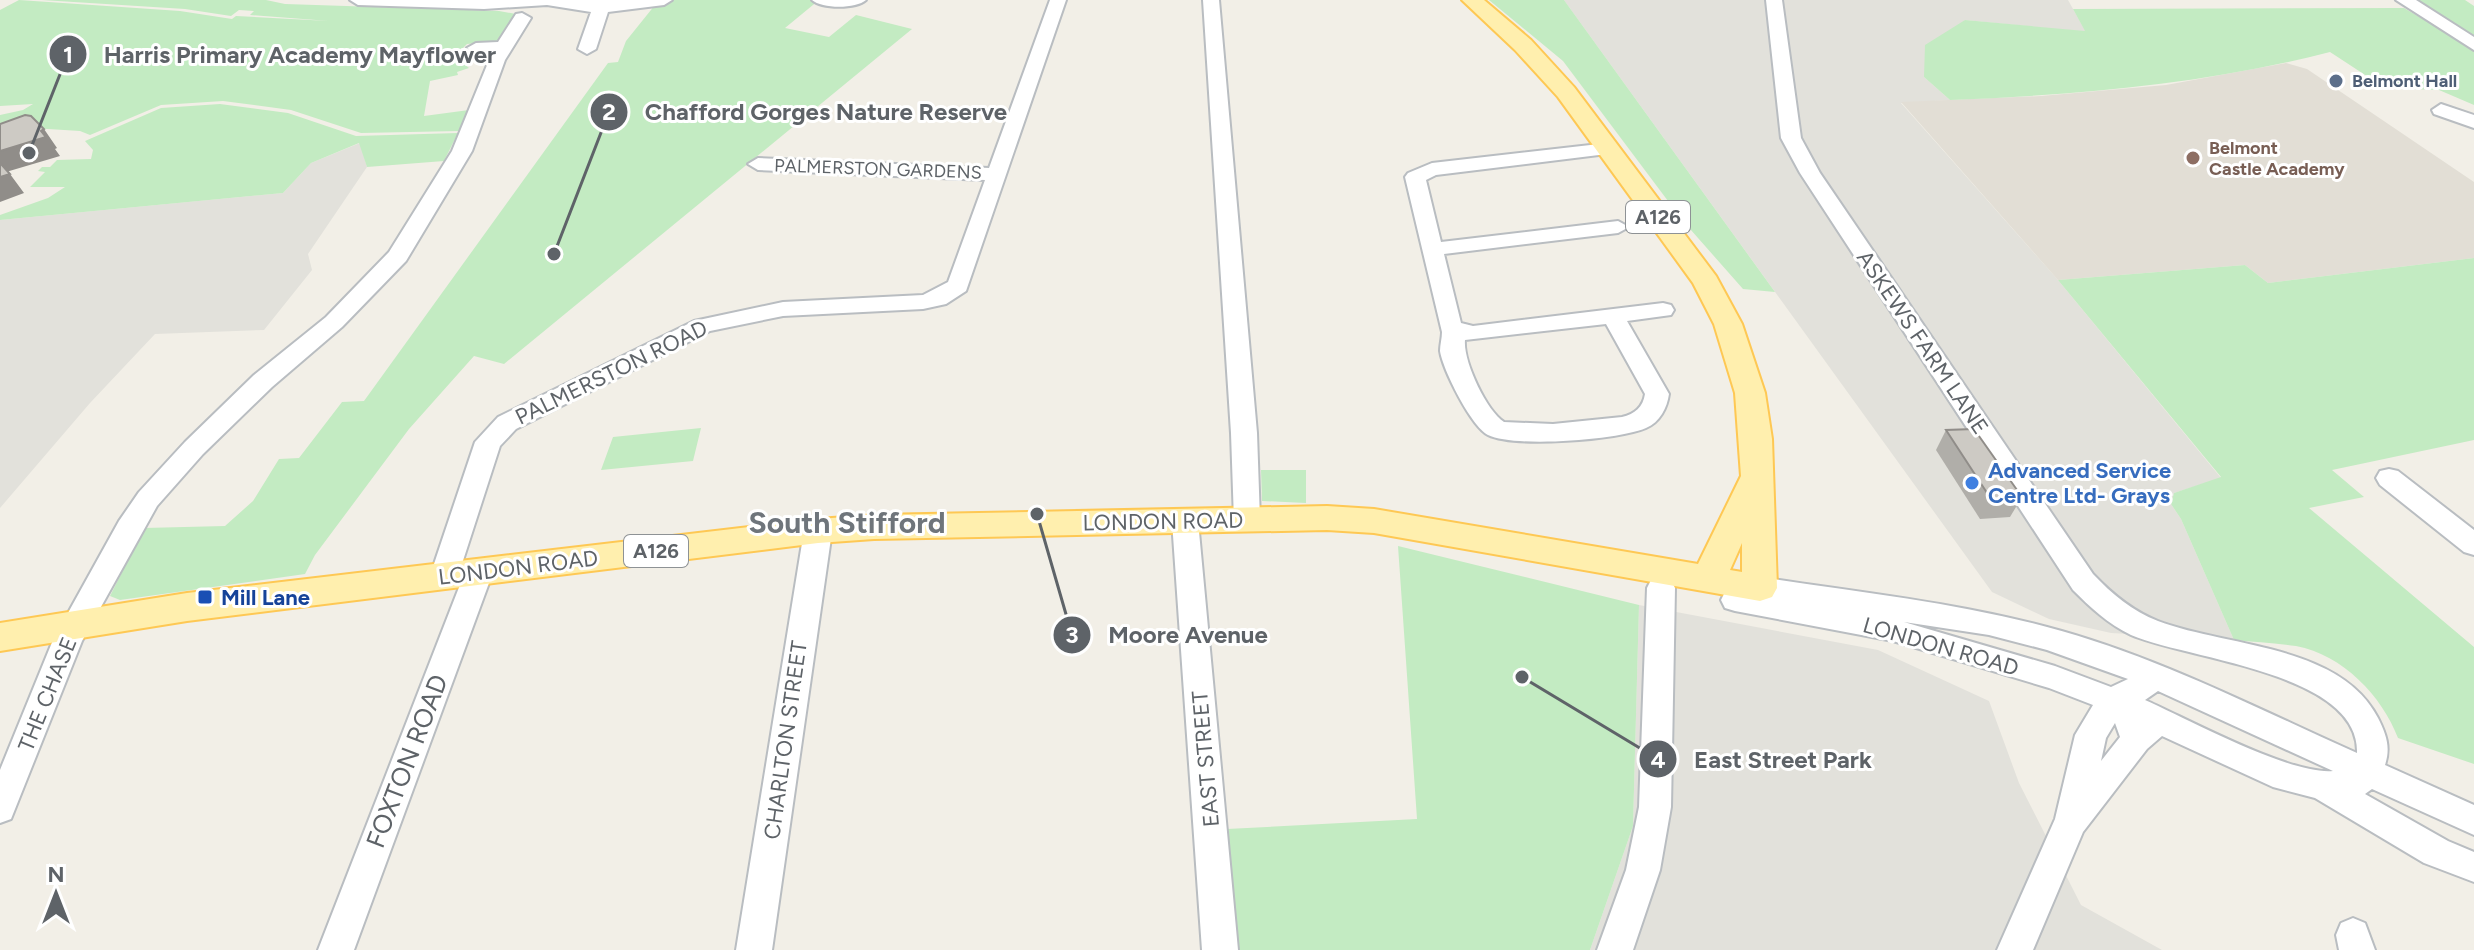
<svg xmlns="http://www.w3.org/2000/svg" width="2474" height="950" font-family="Figtree,sans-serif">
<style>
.industrial{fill:#e2e1db}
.education{fill:#e2ded5}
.green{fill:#c3ebc2}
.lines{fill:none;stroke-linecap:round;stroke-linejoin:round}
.minor-casing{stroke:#b9bdc1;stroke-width:4}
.major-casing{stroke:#fec854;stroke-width:4}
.minor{fill:#fff;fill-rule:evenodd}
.major{fill:#ffefae;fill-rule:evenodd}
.wall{fill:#b0aea9}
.shaded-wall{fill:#908d89}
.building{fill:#cdcac4;stroke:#908d89;stroke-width:2}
.service-dot{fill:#5c6f8a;stroke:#fff;stroke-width:3}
.education-dot{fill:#8d6e63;stroke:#fff;stroke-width:3}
.shop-dot{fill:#3f7fe0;stroke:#fff;stroke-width:3}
.transit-dot{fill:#1a4fb4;stroke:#fff;stroke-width:3}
.labels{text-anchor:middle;stroke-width:6;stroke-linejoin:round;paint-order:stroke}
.far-service-label{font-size:18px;font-weight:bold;fill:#4e5e75;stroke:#fff;text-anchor:start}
.far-education-label{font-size:18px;font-weight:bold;fill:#785e54;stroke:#fff;text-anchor:start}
.far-street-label{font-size:18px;fill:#5e6368;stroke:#fff}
.shield{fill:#fff;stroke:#8e9295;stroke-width:2}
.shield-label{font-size:20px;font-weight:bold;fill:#5e6368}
.street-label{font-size:22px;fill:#5e6368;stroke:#fff}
.shop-label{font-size:22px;font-weight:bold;fill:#366cbe;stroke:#fff;text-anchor:start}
.transit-label{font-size:22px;font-weight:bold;fill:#164399;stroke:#fff;text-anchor:start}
.near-street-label{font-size:26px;fill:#5e6368;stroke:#fff}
.district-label{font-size:30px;font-weight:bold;fill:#6f757b;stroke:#fff}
.leader{fill:none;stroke:#5e6368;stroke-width:3}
.callout-dot{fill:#5e6368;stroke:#fff;stroke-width:3}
.mark-label{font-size:24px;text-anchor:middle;font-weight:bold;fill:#fff}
.callout-label{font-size:24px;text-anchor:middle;font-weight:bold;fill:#5e6368;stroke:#fff;stroke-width:6;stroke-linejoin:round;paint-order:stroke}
</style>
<rect width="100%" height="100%" fill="#f2efe7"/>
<path class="industrial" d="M 1564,0 L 2068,0 L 2086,32 L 1965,20 L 1924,77 L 1950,100 L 1901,103 L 2058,280 L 2221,478 L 2174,493 L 2171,504 L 2181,519 L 2234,640 L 2111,633 L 2049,619 L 1992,592 Z
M 360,143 L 367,167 L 308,254 L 312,270 L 264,330 L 155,334 L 90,403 L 0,508 L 0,220 L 283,193 L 311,163 Z
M 1639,605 L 1878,650 L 1989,701 L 2019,783 L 2081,905 L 2162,950 L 1590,950 L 1633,826 Z"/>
<path class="education" d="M 2286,63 L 2307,69 L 2474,182 L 2474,258 L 2268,283 L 2245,265 L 2058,280 L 1901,102 L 2041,96 L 2166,85 Z"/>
<path class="green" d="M 19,0 L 180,11 L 232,19 L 236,16 L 329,21 L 250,15 L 254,11 L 239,10 L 231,16 L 185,9 L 42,0 L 266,0 L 285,4 L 499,11 L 516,14 L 500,41 L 467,44 L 459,52 L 486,57 L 464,64 L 469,68 L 457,72 L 458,75 L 430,81 L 424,116 L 469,110 L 459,131 L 361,133 L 291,110 L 223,101 L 161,105 L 90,135 L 80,131 L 0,126 L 0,115 L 23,110 L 33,104 L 0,106 L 0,10 Z
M 659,0 L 819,0 L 785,28 L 829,37 L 856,15 L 912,29 L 504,364 L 474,356 L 409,429 L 315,555 L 305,574 L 120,600 L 110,596 L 144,528 L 225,526 L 253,501 L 279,459 L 299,458 L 342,402 L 364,401 L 608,63 L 618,62 L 626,41 Z
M 1489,0 L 1564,0 L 1775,292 L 1743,289 L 1683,221 L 1563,61 Z
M 2410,0 L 2465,0 L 2474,6 L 2474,40 Z
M 2404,8 L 2474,49 L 2474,105 L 2439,90 L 2385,88 L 2330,52 C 2205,84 2079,95 1950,100 L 1924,77 L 1925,45 L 1965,20 L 2085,31 L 2073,9 Z
M 220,104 L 288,113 L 356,136 L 458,133 L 444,161 L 367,167 L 359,143 L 311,163 L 283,193 L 0,220 L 0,215 L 48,198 L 65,187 L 30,187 L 45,172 L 38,171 L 42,167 L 50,167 L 57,160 L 91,159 L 93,150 L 85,141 L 161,108 Z
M 2474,258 L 2474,440 L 2332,470 L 2364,497 L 2309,508 L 2474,647 L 2474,764 L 2398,738 C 2382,696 2343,655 2296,646 C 2276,643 2254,642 2234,640 L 2181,519 L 2171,504 L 2174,493 L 2221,477 L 2058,280 L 2245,265 L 2268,283 Z
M 701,428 L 693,461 L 601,470 L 613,437 Z
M 1261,470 L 1306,470 L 1306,503 L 1262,501 Z
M 1398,546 L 1639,605 L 1633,826 L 1590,950 L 1237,950 L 1227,829 L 1417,819 Z"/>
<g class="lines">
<defs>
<path id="minor" d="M 350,0 L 672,0 L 664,5 L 608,12 L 596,49 L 587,54 L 578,49 L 591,12 L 547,5 L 484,9 L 358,5 Z
M 812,0 L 866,0 C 856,9 822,9 812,0 Z
M 1050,0 L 1066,0 L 966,291 L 946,304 L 923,309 L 783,316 L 710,331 L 516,429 L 500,446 L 458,576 L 454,584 L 444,587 L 434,584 L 430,576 L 475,442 L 498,417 L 694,321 L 783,302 L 923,295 L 948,282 L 985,180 L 758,170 L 748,164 L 758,158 L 989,168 Z
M 1203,0 L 1219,0 L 1257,433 L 1260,520 L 1256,527 L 1247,530 L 1238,527 L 1234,520 L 1231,433 Z
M 1766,0 L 1782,0 L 1801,138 L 1820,173 L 2093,574 C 2112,594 2132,611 2158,621 C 2226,647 2340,644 2378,718 C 2386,734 2391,747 2385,765 L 2474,805 L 2474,835 L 2372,789 L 2365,794 L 2448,841 L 2474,852 L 2474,882 L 2424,863 L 2315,798 L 2273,787 L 2162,736 L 2147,749 L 2083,832 L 2033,950 L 1997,950 L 2055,819 L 2075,735 L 2093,705 L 2049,688 L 1893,641 L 1735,611 L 1725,608 L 1721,600 L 1725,592 L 1735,589 L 1748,591 L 1746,588 L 1750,580 L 1760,577 C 1856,592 1954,602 2047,627 C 2154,655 2256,708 2357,753 C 2360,672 2185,659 2131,635 C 2108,624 2090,607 2073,590 L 1800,173 L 1781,138 ZM 1904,622 L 1989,635 L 2047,650 L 2128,679 L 2111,687 L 2055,666 ZM 2158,691 L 2333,771 C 2290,775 2188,719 2145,700 ZM 2115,723 L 2120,737 L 2101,761 L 2106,738 Z
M 2396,0 L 2416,0 L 2474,37 L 2474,50 Z
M 522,13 L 531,18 L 505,60 L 472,151 L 406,261 L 342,327 L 272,387 L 203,454 L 157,506 L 82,641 L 11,819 L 0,823 L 0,770 L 53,640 L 119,521 L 139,492 L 185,442 L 254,375 L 326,317 L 389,252 L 452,151 L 492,53 L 476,53 L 467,48 L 476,43 L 498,42 L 516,14 Z
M 2441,104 L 2474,115 L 2474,128 L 2434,114 L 2432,110 Z
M 1608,143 L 1618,149 L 1615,153 L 1436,175 L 1426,180 L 1441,242 L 1618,221 L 1629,227 L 1618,233 L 1444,254 L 1461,323 L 1473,326 L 1663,303 L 1671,305 L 1674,310 L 1671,315 L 1627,321 L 1669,394 C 1667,408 1660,422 1646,428 C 1619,440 1514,448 1488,435 C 1471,426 1443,370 1440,351 C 1440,345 1442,338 1442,332 L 1405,177 L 1408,173 L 1432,163 ZM 1606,324 L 1645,394 C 1643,407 1635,414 1622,417 L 1553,424 L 1504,422 C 1486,410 1463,361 1465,340 Z
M 2389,469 L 2398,471 L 2474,530 L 2474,555 L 2464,552 L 2380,485 L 2376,478 L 2380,471 Z
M 1185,511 L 1195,514 L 1198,521 L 1238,950 L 1202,950 L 1172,521 L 1175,514 Z
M 818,521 L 828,524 L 832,531 L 772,950 L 736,950 L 804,531 L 808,524 Z
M 479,561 L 489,565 L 493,572 L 354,950 L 318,950 L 465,572 L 469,565 Z
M 1661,577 L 1671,580 L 1675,588 L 1671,807 L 1660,870 L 1633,950 L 1597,950 L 1626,870 L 1639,807 L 1647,588 L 1651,580 Z
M 2353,918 L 2365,923 L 2375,950 L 2339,950 L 2336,935 L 2341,923 Z"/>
<path id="major" d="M 1462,0 L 1484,0 L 1531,40 L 1574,87 L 1716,276 L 1742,324 L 1765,393 L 1772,439 L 1777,588 L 1772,597 L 1760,601 L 1374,533 L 1327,530 L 874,539 L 818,543 L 187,621 L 0,651 L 0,623 L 187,593 L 818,519 L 874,515 L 1327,506 L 1374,509 L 1698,564 L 1741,476 L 1735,393 L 1714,324 L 1693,283 L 1558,97 L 1515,50 ZM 1742,543 L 1742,572 L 1730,570 Z"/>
</defs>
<use href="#minor" class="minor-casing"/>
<use href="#major" class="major-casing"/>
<use href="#minor" class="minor"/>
<use href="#major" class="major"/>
</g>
<path class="wall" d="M 1946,430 L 2022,497 L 2010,517 L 1980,519 L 1936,450 Z"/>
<path class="shaded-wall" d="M 44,129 L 57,148 L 55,149 L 60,156 L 6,172 L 0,165 L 0,151 Z
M 10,174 L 24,193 L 0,202 L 0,177 Z"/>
<path class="building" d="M 25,115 L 31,116 L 44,129 L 41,131 L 46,137 L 0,151 L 0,124 Z
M 0,163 L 10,174 L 0,177 Z
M 1974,429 L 2022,497 L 1991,499 L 1946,430 Z"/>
<circle class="service-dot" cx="2336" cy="81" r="8"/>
<circle class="education-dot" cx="2193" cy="158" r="8"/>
<circle class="shop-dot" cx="1972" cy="483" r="8"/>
<rect class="transit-dot" x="197" y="589" width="16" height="16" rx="4"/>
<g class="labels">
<g class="far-service-label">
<text x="2352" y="87">Belmont Hall</text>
</g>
<g class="far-education-label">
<text x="2209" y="154">Belmont<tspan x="2209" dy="21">Castle Academy</tspan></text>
</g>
<g class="far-street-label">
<text transform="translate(878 169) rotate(2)" y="6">PALMERSTON GARDENS</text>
</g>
<g class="shield">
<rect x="1626" y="201" width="64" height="32" rx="6"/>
<rect x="624" y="535" width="64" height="32" rx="6"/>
</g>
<g class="shield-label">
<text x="1658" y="224">A126</text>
<text x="656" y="558">A126</text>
</g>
<g class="street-label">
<text transform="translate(1923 342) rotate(56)" y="8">ASKEWS FARM LANE</text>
<text transform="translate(611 372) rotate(-26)" y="8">PALMERSTON ROAD</text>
<text transform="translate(1163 521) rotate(-1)" y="8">LONDON ROAD</text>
<text transform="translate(518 567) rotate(-7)" y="8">LONDON ROAD</text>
<text transform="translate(1941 646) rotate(16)" y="8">LONDON ROAD</text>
<text transform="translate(47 694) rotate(-68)" y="8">THE CHASE</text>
<text transform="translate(785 740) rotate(-82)" y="8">CHARLTON STREET</text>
<text transform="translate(1205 759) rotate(-95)" y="8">EAST STREET</text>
</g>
<g class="shop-label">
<text x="1988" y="478">Advanced Service<tspan x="1988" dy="25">Centre Ltd- Grays</tspan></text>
</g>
<g class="transit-label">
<text x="221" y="605">Mill Lane</text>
</g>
<g class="near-street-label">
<text transform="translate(407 761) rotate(-69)" y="9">FOXTON ROAD</text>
</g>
<g class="district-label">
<text x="847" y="533">South Stifford</text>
</g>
</g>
<path class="leader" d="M29 153L68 54M554 254L609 112M1037 514L1072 635M1522 677L1658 759"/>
<g class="callout-dot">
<circle cx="29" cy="153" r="8"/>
<circle cx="554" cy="254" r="8"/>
<circle cx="1037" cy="514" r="8"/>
<circle cx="1522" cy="677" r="8"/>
<circle cx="68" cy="54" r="20"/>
<circle cx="609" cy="112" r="20"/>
<circle cx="1072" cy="635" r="20"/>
<circle cx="1658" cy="759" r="20"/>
</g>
<g class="mark-label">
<text x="68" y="63">1</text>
<text x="609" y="120">2</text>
<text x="1072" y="643">3</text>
<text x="1658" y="768">4</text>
</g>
<g class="callout-label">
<text x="300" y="63">Harris Primary Academy Mayflower</text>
<text x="826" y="120">Chafford Gorges Nature Reserve</text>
<text x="1188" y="643">Moore Avenue</text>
<text x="1783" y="768">East Street Park</text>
</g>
<g transform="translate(56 894)" stroke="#ffffff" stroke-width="6" paint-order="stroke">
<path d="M0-6L14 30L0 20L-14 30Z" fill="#5e6368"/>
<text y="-12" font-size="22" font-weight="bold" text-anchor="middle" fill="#5e6368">N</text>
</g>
</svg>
